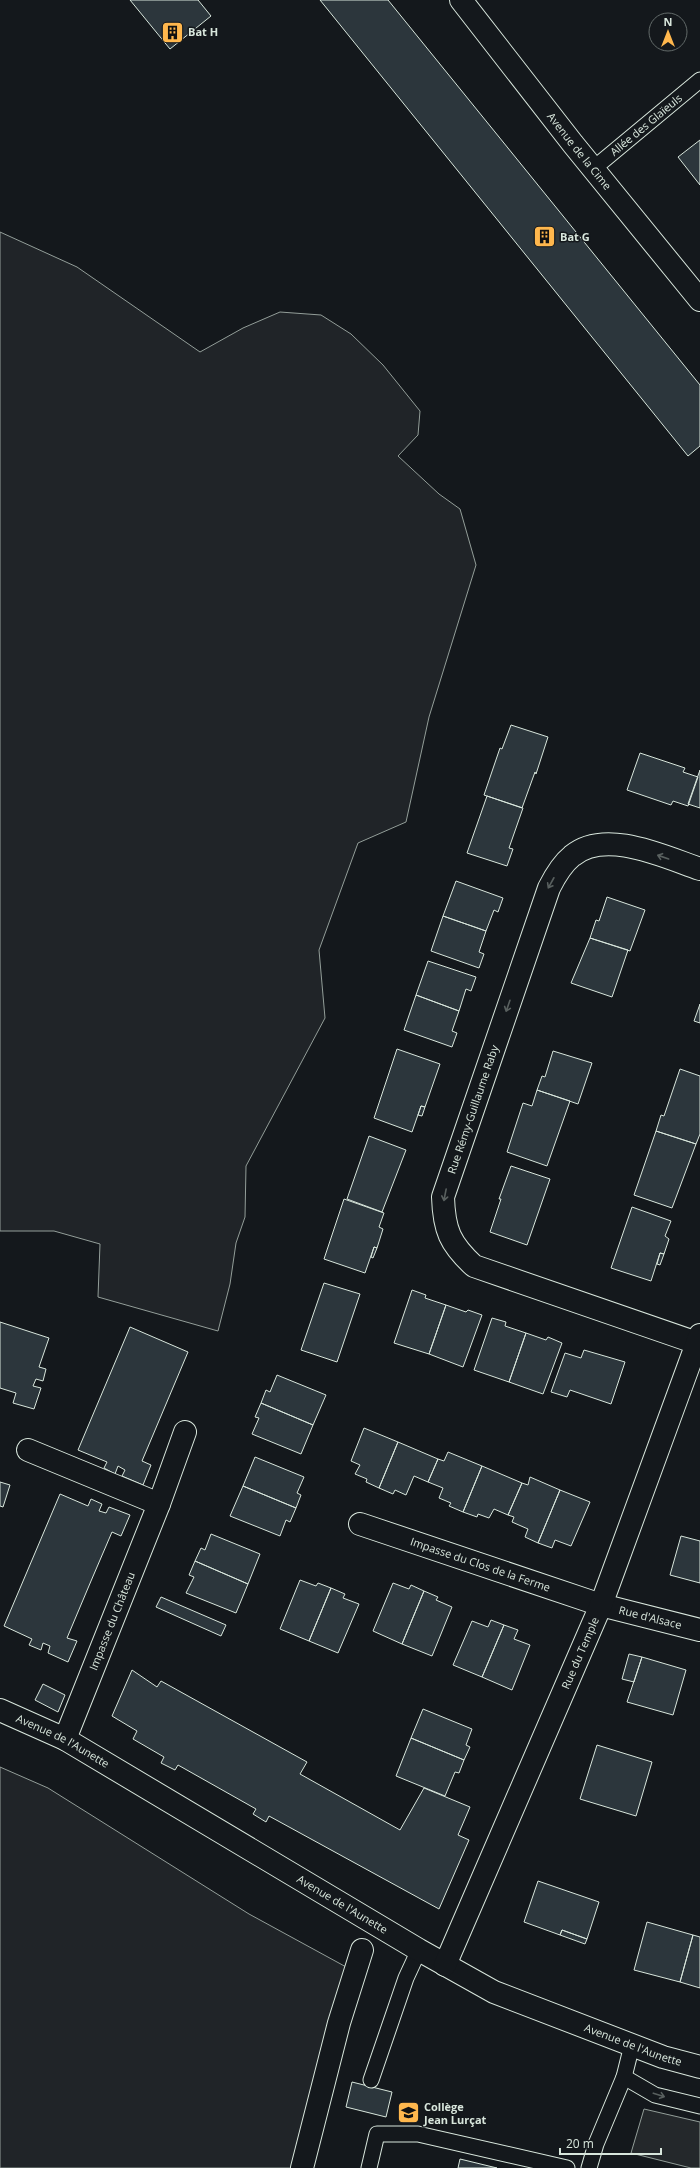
<svg xmlns="http://www.w3.org/2000/svg" width="700" height="2168" font-family="'Open Sans',sans-serif">
<style>
.green{fill:#202428;stroke:#939e99}
.parking{fill:#24282b;stroke:#939e99}
.building{fill:#2c363c;stroke:#d8e6dc}
.lines{fill:none;stroke-linecap:round;stroke-linejoin:round}
.service-casing{stroke:#d8e6dc;stroke-width:17}
.minor-casing{stroke:#d8e6dc;stroke-width:24}
.service{stroke:#14181c;stroke-width:15}
.minor{stroke:#14181c;stroke-width:22}
.oneway{stroke:#59605f}
.labels{text-anchor:middle;stroke-width:3;stroke-linejoin:round;paint-order:stroke}
.poi-label{font-size:11px;font-weight:bold;fill:#d8e6dc;stroke:#14181c;text-anchor:start}
.street-label{font-size:11px;fill:#d8e6dc;stroke:#14181c}
</style>
<rect width="100%" height="100%" fill="#14181c"/>
<path class="green" d="M 0,232 L 77,267 L 200,352 L 243,328 L 280,312 L 321,315 L 351,334 L 383,365 L 420,411 L 418,435 L 398,456 L 439,494 L 460,509 L 476,565 L 429,717 L 406,822 L 358,843 L 319,950 L 325,1018 L 246,1166 L 245,1217 L 236,1243 L 230,1284 L 218,1331 L 98,1297 L 100,1244 L 54,1231 L 0,1231 Z
M 0,1767 L 48,1788 L 249,1914 L 348,1968 L 300,2168 L 0,2168 Z"/>
<path class="parking" d="M 644,2109 L 700,2122 L 700,2168 L 691,2168 L 631,2153 Z"/>
<path class="building" d="M 130,0 L 198,0 L 211,16 L 170,49 Z
M 320,0 L 388,0 L 700,385 L 700,446 L 688,456 Z
M 700,140 L 700,185 L 678,157 Z
M 511,725 L 548,737 L 536,774 L 535,772 L 522,808 L 484,795 L 500,748 L 502,749 Z
M 640,753 L 685,768 L 683,772 L 698,777 L 688,806 L 673,801 L 671,805 L 627,790 Z
M 700,770 L 700,808 L 688,804 Z
M 487,796 L 523,808 L 509,848 L 513,849 L 507,866 L 467,853 Z
M 456,881 L 503,898 L 498,912 L 494,910 L 486,931 L 443,916 Z
M 607,897 L 645,910 L 630,951 L 590,938 L 596,920 L 599,921 Z
M 443,916 L 486,931 L 479,952 L 484,954 L 479,968 L 431,951 Z
M 590,938 L 628,950 L 612,997 L 571,983 Z
M 428,961 L 476,977 L 471,991 L 466,989 L 459,1011 L 416,995 Z
M 416,995 L 459,1011 L 452,1031 L 457,1033 L 452,1047 L 404,1030 Z
M 700,1004 L 700,1023 L 694,1021 Z
M 397,1049 L 440,1064 L 425,1107 L 421,1106 L 412,1132 L 374,1118 Z
M 553,1051 L 592,1063 L 578,1104 L 537,1090 L 542,1076 L 545,1077 Z
M 680,1069 L 700,1076 L 700,1134 L 696,1144 L 656,1131 L 661,1115 L 664,1116 Z
M 537,1090 L 570,1101 L 547,1166 L 507,1152 L 523,1103 L 532,1106 Z
M 421,1106 L 425,1107 L 422,1116 L 418,1115 Z
M 656,1131 L 696,1144 L 672,1208 L 634,1195 Z
M 369,1136 L 406,1150 L 382,1212 L 347,1199 Z
M 511,1166 L 550,1179 L 527,1245 L 490,1232 L 501,1199 L 499,1199 Z
M 344,1199 L 384,1213 L 379,1227 L 383,1229 L 377,1248 L 374,1247 L 365,1273 L 324,1259 Z
M 632,1207 L 671,1221 L 665,1236 L 669,1239 L 664,1254 L 660,1253 L 651,1281 L 611,1268 Z
M 374,1247 L 377,1248 L 373,1258 L 371,1257 Z
M 660,1253 L 664,1254 L 660,1265 L 657,1264 Z
M 324,1283 L 360,1294 L 337,1362 L 301,1350 Z
M 412,1290 L 426,1295 L 425,1298 L 446,1305 L 429,1354 L 394,1343 Z
M 446,1305 L 466,1312 L 468,1310 L 482,1315 L 463,1367 L 429,1354 Z
M 492,1318 L 506,1322 L 505,1326 L 526,1333 L 509,1382 L 474,1370 Z
M 0,1322 L 49,1338 L 39,1367 L 46,1369 L 43,1381 L 36,1379 L 33,1386 L 41,1388 L 34,1409 L 13,1403 L 16,1393 L 0,1388 Z
M 130,1327 L 188,1352 L 142,1461 L 151,1465 L 143,1485 L 122,1476 L 125,1470 L 118,1466 L 115,1474 L 104,1468 L 107,1462 L 78,1450 Z
M 526,1333 L 546,1340 L 548,1337 L 562,1343 L 543,1394 L 509,1382 Z
M 584,1350 L 625,1362 L 611,1404 L 570,1390 L 567,1397 L 551,1392 L 565,1353 L 581,1358 Z
M 277,1375 L 326,1395 L 313,1425 L 261,1403 L 266,1390 L 270,1392 Z
M 261,1403 L 313,1425 L 301,1454 L 252,1434 L 259,1418 L 255,1417 Z
M 364,1428 L 398,1442 L 379,1488 L 366,1482 L 367,1479 L 355,1474 L 360,1465 L 351,1461 Z
M 398,1442 L 438,1459 L 428,1482 L 414,1476 L 406,1495 L 395,1490 L 393,1494 L 379,1488 Z
M 448,1452 L 482,1466 L 463,1512 L 449,1506 L 451,1503 L 439,1498 L 443,1488 L 428,1482 L 438,1459 L 444,1461 Z
M 255,1457 L 304,1477 L 297,1493 L 301,1495 L 296,1508 L 243,1486 Z
M 482,1466 L 522,1483 L 508,1515 L 494,1509 L 489,1518 L 478,1514 L 477,1517 L 463,1512 Z
M 530,1477 L 560,1490 L 538,1543 L 525,1537 L 528,1529 L 512,1522 L 514,1517 L 508,1515 L 522,1483 L 528,1485 Z
M 0,1482 L 10,1485 L 3,1507 L 0,1506 Z
M 243,1486 L 296,1508 L 290,1522 L 286,1520 L 280,1536 L 230,1516 Z
M 560,1490 L 590,1502 L 571,1546 L 555,1540 L 552,1548 L 538,1543 Z
M 60,1494 L 88,1506 L 91,1499 L 102,1504 L 99,1511 L 106,1513 L 109,1507 L 130,1515 L 121,1536 L 112,1532 L 91,1581 L 67,1638 L 77,1641 L 68,1662 L 48,1653 L 50,1646 L 43,1643 L 41,1650 L 29,1645 L 32,1639 L 4,1626 Z
M 211,1534 L 260,1554 L 248,1584 L 195,1561 L 201,1548 L 205,1550 Z
M 681,1536 L 700,1541 L 700,1583 L 670,1575 Z
M 195,1561 L 248,1584 L 236,1613 L 186,1593 L 194,1577 L 189,1575 Z
M 300,1580 L 316,1586 L 318,1583 L 331,1588 L 309,1641 L 280,1629 Z
M 393,1583 L 409,1589 L 411,1585 L 424,1591 L 402,1644 L 373,1631 Z
M 331,1588 L 345,1594 L 343,1598 L 359,1604 L 338,1653 L 309,1641 Z
M 424,1591 L 438,1597 L 436,1600 L 452,1607 L 432,1656 L 402,1644 Z
M 161,1597 L 226,1625 L 221,1636 L 156,1607 Z
M 491,1620 L 504,1625 L 482,1677 L 453,1665 L 472,1621 L 488,1627 Z
M 504,1625 L 518,1630 L 514,1639 L 530,1645 L 512,1690 L 482,1677 Z
M 629,1654 L 642,1657 L 634,1682 L 622,1679 Z
M 642,1657 L 686,1670 L 673,1715 L 627,1702 Z
M 132,1670 L 157,1687 L 161,1681 L 307,1762 L 300,1774 L 400,1830 L 424,1788 L 470,1807 L 458,1835 L 469,1840 L 439,1909 L 269,1816 L 266,1822 L 253,1814 L 256,1809 L 178,1765 L 175,1770 L 161,1763 L 164,1757 L 133,1739 L 137,1731 L 112,1716 Z
M 43,1684 L 65,1695 L 58,1712 L 35,1700 Z
M 423,1709 L 472,1729 L 466,1745 L 470,1747 L 464,1760 L 411,1738 Z
M 411,1738 L 464,1760 L 459,1773 L 455,1772 L 445,1796 L 396,1776 Z
M 597,1745 L 652,1762 L 636,1816 L 580,1799 Z
M 538,1881 L 599,1902 L 587,1939 L 562,1930 L 560,1935 L 524,1922 Z
M 647,1922 L 693,1935 L 680,1982 L 634,1970 Z
M 562,1930 L 587,1939 L 585,1944 L 560,1935 Z
M 693,1935 L 700,1937 L 700,1988 L 680,1982 Z
M 352,2082 L 392,2092 L 386,2117 L 346,2107 Z
M 460,2159 L 497,2168 L 458,2168 Z"/>
<g class="lines">
<defs>
<g id="service">
<path id="s1" d="M 593,169 L 700,80"/>
<path d="M 624,2077 L 655,2095 L 700,2106"/>
<path d="M 371,2080 L 406,1978 L 419,1950"/>
<path d="M 369,2168 L 377,2134 L 418,2134 L 567,2168"/>
<path d="M 589,2168 L 596,2144 L 624,2077 L 632,2045"/>
</g>
<g id="minor">
<path id="s2" d="M 461,0 L 573,144 L 700,300"/>
<path id="s3" d="M 697,1343 L 474,1266 C 450,1244 444,1230 443,1197 L 549,888 C 555,876 562,864 572,856 C 605,828 665,857 700,869"/>
<path d="M 28,1450 L 159,1504"/>
<path id="s4" d="M 360,1524 L 601,1605 L 700,1630"/>
<path id="s5" d="M 0,1710 L 65,1739 L 419,1950 L 494,1992 L 663,2057 L 700,2067"/>
<path id="s6" d="M 65,1739 L 159,1504 L 185,1432"/>
<path id="s7" d="M 445,1965 L 601,1605 L 700,1335"/>
<path d="M 302,2168 L 339,2023 L 362,1950"/>
</g>
</defs>
<use href="#service" class="service-casing"/>
<use href="#minor" class="minor-casing"/>
<use href="#service" class="service"/>
<use href="#minor" class="minor"/>
</g>
<defs><path id="oneway-shaft" d="M-6 0H5M1.5-3L5.5 0L1.5 3" fill="none" stroke-width="1.6" stroke-linecap="round" stroke-linejoin="round"/></defs>
<g class="oneway">
<use href="#oneway-shaft" transform="translate(663 857) rotate(-161)"/>
<use href="#oneway-shaft" transform="translate(551 883) rotate(119)"/>
<use href="#oneway-shaft" transform="translate(508 1006) rotate(109)"/>
<use href="#oneway-shaft" transform="translate(445 1195) rotate(101)"/>
<use href="#oneway-shaft" transform="translate(659 2095) rotate(18)"/>
</g>
<defs>
<symbol id="building-square" viewBox="-11 -11 22 22"><rect x="-9" y="-9" width="18" height="18" rx="4" fill="#ffb74d" stroke="#14181c"/><path d="M-4-6H4V6H1V3H-1V6H-4ZM-2.5-4.3h1.7v1.8h-1.7ZM.8-4.3h1.7v1.8H.8ZM-2.5-1h1.7V.8h-1.7ZM.8-1h1.7V.8H.8Z" fill="#111"/></symbol>
<symbol id="school-square" viewBox="-11 -11 22 22"><rect x="-9" y="-9" width="18" height="18" rx="4" fill="#ffb74d" stroke="#14181c"/><path d="M0-5L7-2L0 1L-7-2ZM-4 1L0 2.5L4 1V4Q0 6-4 4Z" fill="#111"/></symbol>
</defs>
<g fill-rule="evenodd">
<use href="#building-square" x="160" y="20" width="25" height="25"/>
<use href="#building-square" x="532" y="224" width="25" height="25"/>
<use href="#school-square" x="396" y="2100" width="25" height="25"/>
</g>
<g class="labels">
<g class="poi-label">
<text x="188" y="36">Bat H</text>
<text x="560" y="241">Bat G</text>
<text x="424" y="2111">Collège<tspan x="424" dy="13">Jean Lurçat</tspan></text>
</g>
<g class="street-label">
<text dy="4" stroke="none"><textPath href="#s1" startOffset="69">Allée des Glaïeuls</textPath></text>
<text dy="4" stroke="none"><textPath href="#s2" startOffset="192">Avenue de la Cime</textPath></text>
<text dy="4" stroke="none"><textPath href="#s3" startOffset="407">Rue Rémy-Guillaume Raby</textPath></text>
<text dy="4" stroke="none"><textPath href="#s4" startOffset="127">Impasse du Clos de la Ferme</textPath></text>
<text dy="4" stroke="none"><textPath href="#s4" startOffset="305">Rue d'Alsace</textPath></text>
<text dy="4" stroke="none"><textPath href="#s6" startOffset="127">Impasse du Château</textPath></text>
<text dy="4" stroke="none"><textPath href="#s7" startOffset="340">Rue du Temple</textPath></text>
<text dy="4" stroke="none"><textPath href="#s5" startOffset="70">Avenue de l'Aunette</textPath></text>
<text dy="4" stroke="none"><textPath href="#s5" startOffset="394">Avenue de l'Aunette</textPath></text>
<text dy="4" stroke="none"><textPath href="#s5" startOffset="718">Avenue de l'Aunette</textPath></text>
</g>
</g>
<g transform="translate(668 32)"><circle r="19" fill="#14181c" stroke="#626a69"/>
<path d="M0-3L7 15L0 10L-7 15Z" fill="#ffb74d"/>
<text y="-6" font-size="11" font-weight="bold" text-anchor="middle" fill="#d8e6dc">N</text>
</g>
<path d="M560 2148v6h101v-6" fill="none" stroke="#d8e6dc" stroke-width="2"/>
<text x="566" y="2148" font-size="12" fill="#d8e6dc" stroke="#14181c" stroke-width="3" paint-order="stroke">20 m</text>
</svg>
